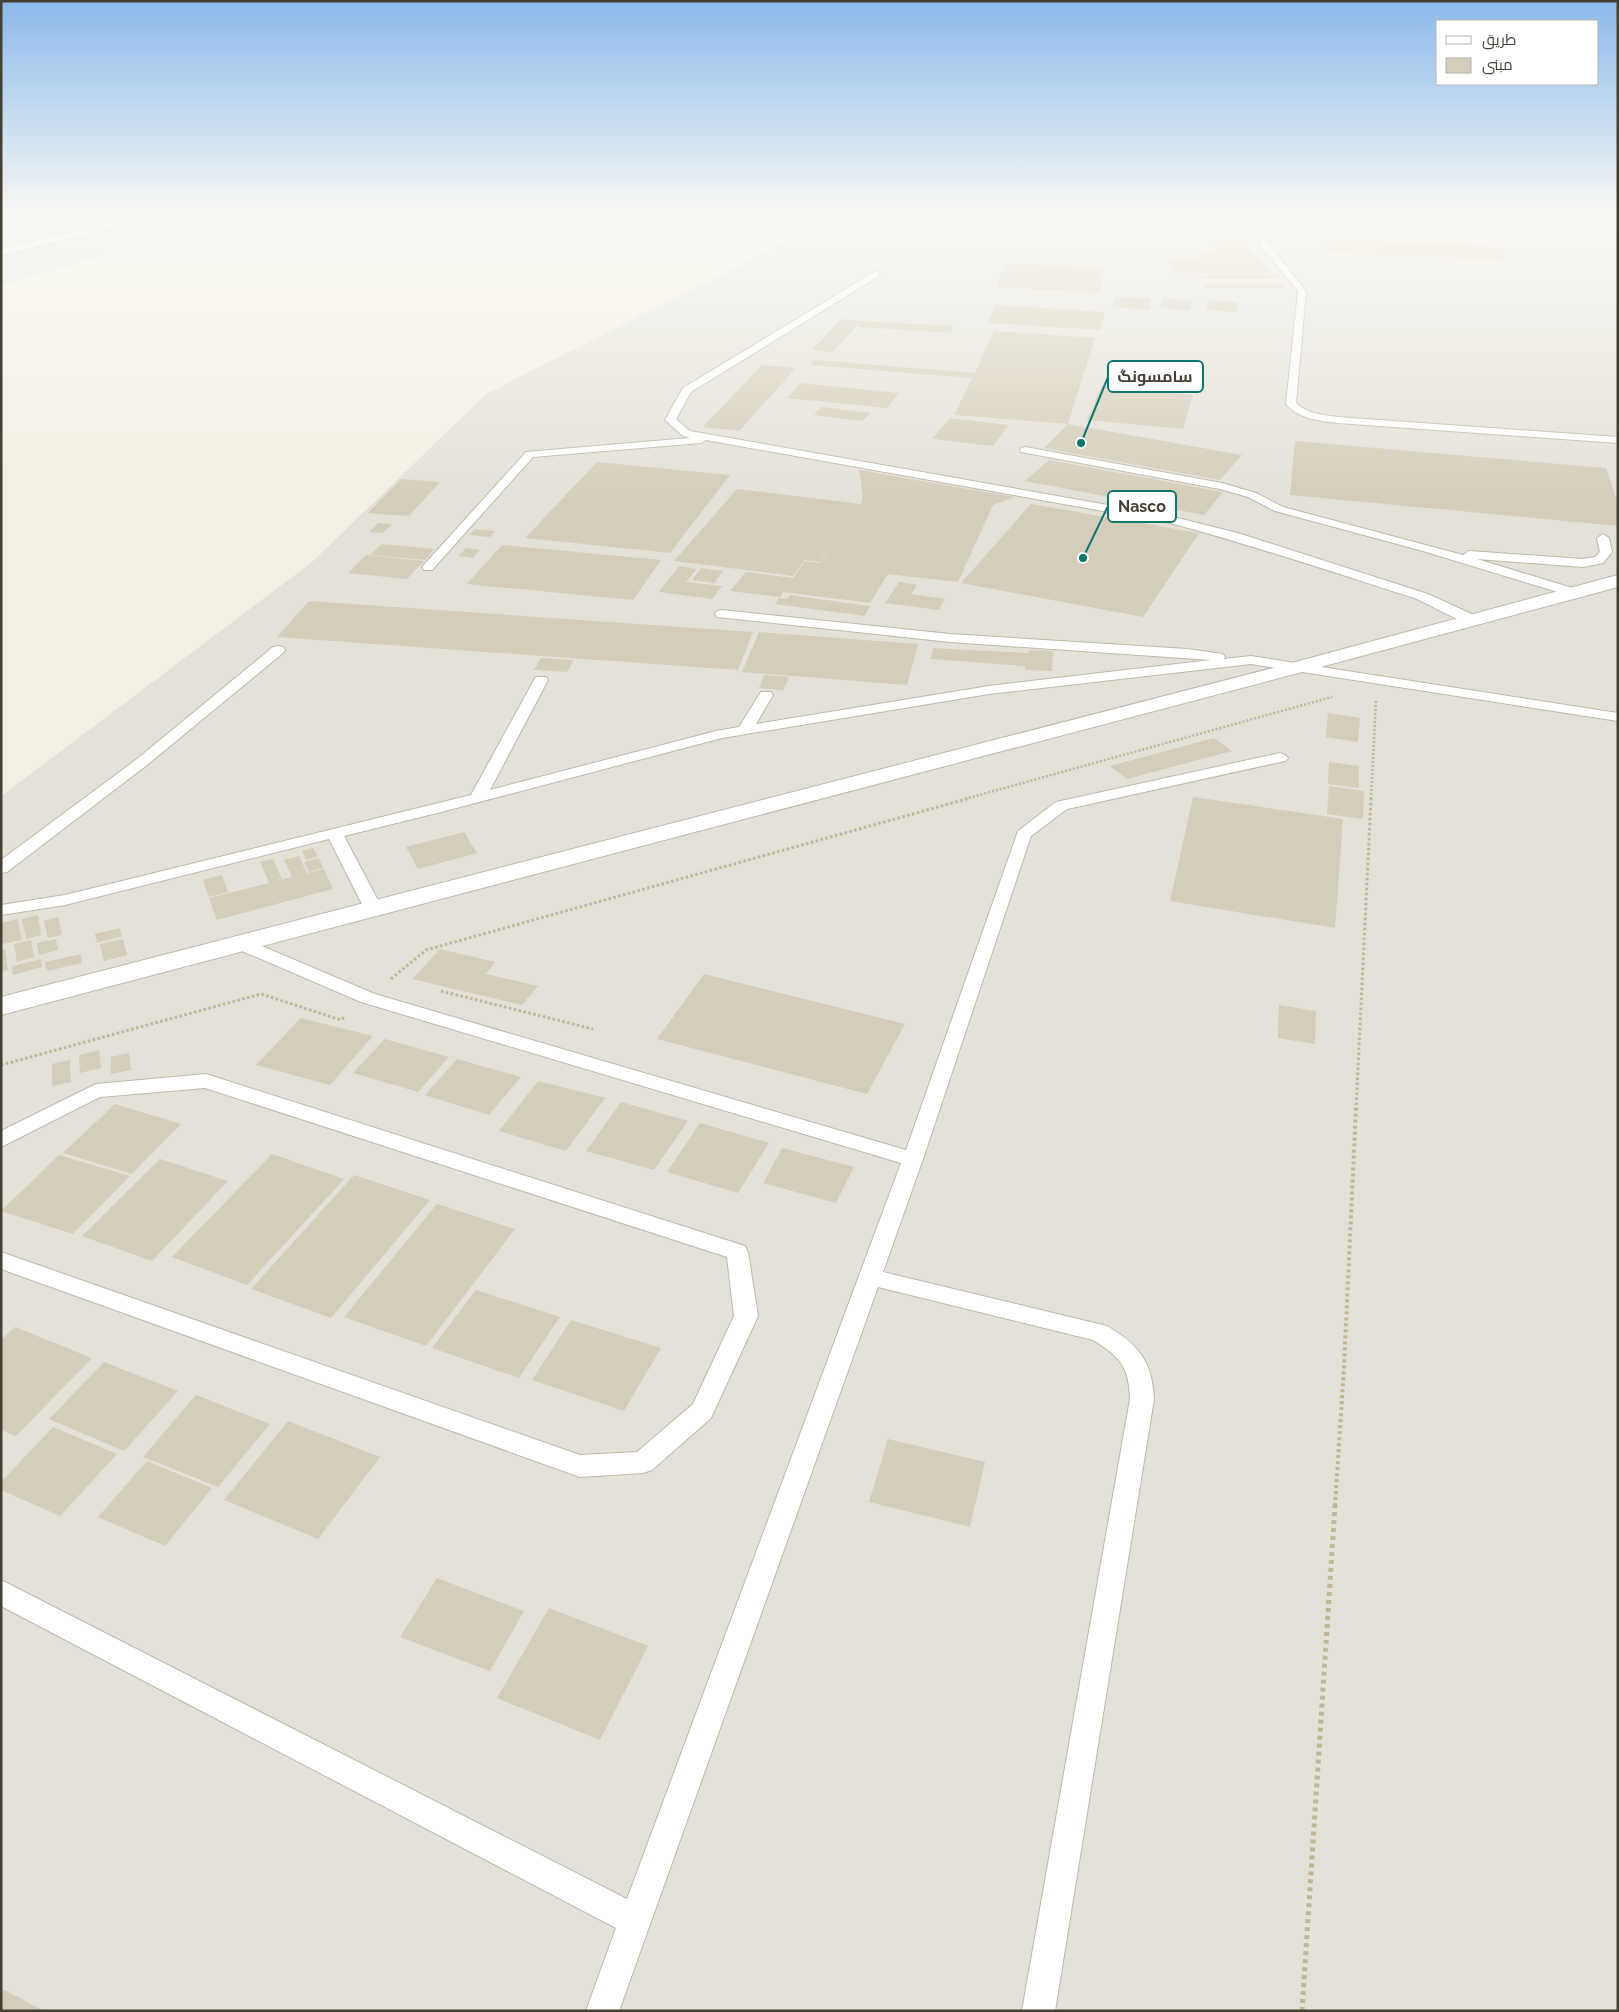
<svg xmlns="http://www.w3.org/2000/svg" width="1619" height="2012" font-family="Raleway,Cairo,sans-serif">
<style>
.residential{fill:#e6e3d1}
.industrial{fill:#e4e1d9}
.building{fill:#d4cdb9}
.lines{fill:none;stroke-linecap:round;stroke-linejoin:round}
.service-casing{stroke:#beb9a6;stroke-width:2}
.minor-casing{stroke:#beb9a6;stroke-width:2}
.tertiary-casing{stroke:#beb9a6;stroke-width:2}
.path-far3{stroke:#c0b797;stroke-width:2.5;stroke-dasharray:2 2;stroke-linecap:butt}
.path-far2{stroke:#c0b797;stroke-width:3;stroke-dasharray:2.5 2.5;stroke-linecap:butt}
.path-far1{stroke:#c0b797;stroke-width:4;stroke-dasharray:3 3;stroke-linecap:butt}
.path{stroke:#c0b797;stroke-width:5;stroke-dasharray:4 4;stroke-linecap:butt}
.service{fill:#fff;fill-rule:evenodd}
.minor{fill:#fff;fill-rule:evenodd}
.tertiary{fill:#fff;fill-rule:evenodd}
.leader{fill:none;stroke:#0f766e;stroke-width:2}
.callout-dot{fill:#0f766e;stroke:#fff;stroke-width:2}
.callout{fill:#fff;stroke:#0f766e;stroke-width:2}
.callout-label{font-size:16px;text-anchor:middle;font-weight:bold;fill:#444034}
</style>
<rect width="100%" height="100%" fill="#f2f0e4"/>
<path class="residential" d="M 1,217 L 129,217 L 1,250 Z"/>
<path class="industrial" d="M 131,217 L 242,217 L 1,285 L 1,250 Z
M 847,217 L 1618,217 L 1618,2011 L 1,2011 L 1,796 L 311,563 L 486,394 L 798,236 Z"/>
<path class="building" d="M 1,217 L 24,217 L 24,218 L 1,223 Z
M 32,217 L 59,217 L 68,219 L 31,228 L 15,225 L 28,228 L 1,236 L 1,225 Z
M 1243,239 L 1270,273 L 1175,273 L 1166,259 L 1204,259 L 1199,253 L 1220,253 L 1210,240 Z
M 1319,239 L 1501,247 L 1509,260 L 1322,252 Z
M 1005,263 L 1105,268 L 1099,293 L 996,287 Z
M 1201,275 L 1276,275 L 1278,278 L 1204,278 Z
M 1204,284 L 1281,284 L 1284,288 L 1206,288 Z
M 1115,297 L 1151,299 L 1149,310 L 1113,307 Z
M 1163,298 L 1193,301 L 1190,311 L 1160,308 Z
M 1208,300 L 1238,302 L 1236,312 L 1206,310 Z
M 995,305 L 1105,312 L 1101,330 L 988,323 Z
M 841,319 L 861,321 L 953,326 L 951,333 L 859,327 L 861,321 L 833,352 L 812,350 Z
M 994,331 L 1095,338 L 1068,424 L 1242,455 L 1220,480 L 1044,448 L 1068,424 L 954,415 L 972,378 L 811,365 L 814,360 L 975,373 Z
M 762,365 L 796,368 L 739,431 L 703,427 Z
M 801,383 L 899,393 L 887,408 L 787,398 Z
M 1101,386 L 1193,395 L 1183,429 L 1087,420 Z
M 822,407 L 871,413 L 862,421 L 814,415 Z
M 950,418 L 1009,425 L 993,446 L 932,439 Z
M 1295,441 L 1606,468 L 1618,504 L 1618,526 L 1290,495 Z
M 1049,460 L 1223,492 L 1204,515 L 1025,481 Z
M 597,462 L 730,475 L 670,553 L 525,538 Z
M 859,470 L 1014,497 L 993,505 L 958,582 L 888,574 L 870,603 L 783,592 L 780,597 L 730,591 L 746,572 L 793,578 L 805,561 L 820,563 L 838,536 L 820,562 L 805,560 L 793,576 L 674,561 L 737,489 L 861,504 L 863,495 Z
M 401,479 L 440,482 L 409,516 L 368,513 Z
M 1031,504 L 1199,533 L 1143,617 L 961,583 Z
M 378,523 L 392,524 L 383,533 L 369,532 Z
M 475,529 L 495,531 L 490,537 L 469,535 Z
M 381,544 L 435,549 L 425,560 L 370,555 Z
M 502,545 L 661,560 L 633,600 L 467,584 Z
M 466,548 L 480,550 L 472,558 L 458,556 Z
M 366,555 L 424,561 L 407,579 L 348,573 Z
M 679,566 L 697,569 L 686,582 L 722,586 L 712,599 L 659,592 Z
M 701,568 L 723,571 L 714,583 L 692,580 Z
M 899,582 L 917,585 L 911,594 L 945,599 L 939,610 L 885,603 Z
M 790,595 L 870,606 L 864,616 L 775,604 L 779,598 L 787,599 Z
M 309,601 L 753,632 L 738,670 L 277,637 Z
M 759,632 L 918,644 L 907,685 L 742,672 Z
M 933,648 L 1028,653 L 1029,650 L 1053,651 L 1052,671 L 1025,670 L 1025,666 L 931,659 Z
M 541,658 L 574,660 L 567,672 L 534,670 Z
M 764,675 L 789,677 L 783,690 L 759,688 Z
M 1328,713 L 1360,718 L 1358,742 L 1326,737 Z
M 1214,738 L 1232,751 L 1127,779 L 1110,766 Z
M 1329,762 L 1359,766 L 1359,788 L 1328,784 Z
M 1329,786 L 1364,791 L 1363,819 L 1327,814 Z
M 1193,797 L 1343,819 L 1335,928 L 1170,901 Z
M 464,832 L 477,853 L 418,869 L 406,847 Z
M 313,848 L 318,857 L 306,860 L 302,851 Z
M 299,856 L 307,873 L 324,869 L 333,889 L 217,920 L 209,898 L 269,883 L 260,862 L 273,859 L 282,879 L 271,882 L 292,877 L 284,860 Z
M 319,858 L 323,868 L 309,872 L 304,862 Z
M 222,875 L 228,892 L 209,897 L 203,880 Z
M 38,915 L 41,935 L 26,939 L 22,919 Z
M 58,917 L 62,935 L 48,938 L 44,921 Z
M 17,919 L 22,940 L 3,944 L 1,923 Z
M 119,928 L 122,936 L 97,943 L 95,934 Z
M 56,939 L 58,950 L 39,955 L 37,943 Z
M 123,939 L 127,955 L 104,961 L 100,944 Z
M 31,940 L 34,957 L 17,962 L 14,944 Z
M 5,949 L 8,970 L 1,972 L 1,950 Z
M 440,949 L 495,962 L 486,974 L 538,986 L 522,1005 L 412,979 Z
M 81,954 L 82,963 L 47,971 L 45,962 Z
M 41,959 L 42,967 L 13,975 L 12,966 Z
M 704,974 L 905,1024 L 867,1094 L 657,1039 Z
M 1279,1005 L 1316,1011 L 1315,1044 L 1278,1038 Z
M 301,1018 L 373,1036 L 330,1085 L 256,1065 Z
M 385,1039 L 449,1057 L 418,1092 L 353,1073 Z
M 99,1050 L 101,1068 L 80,1073 L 79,1055 Z
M 129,1053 L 131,1070 L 111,1074 L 111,1057 Z
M 457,1059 L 521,1077 L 489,1115 L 425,1095 Z
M 70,1060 L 71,1082 L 52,1086 L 52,1064 Z
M 538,1081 L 605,1098 L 566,1151 L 499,1131 Z
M 621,1102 L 688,1121 L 654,1170 L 586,1151 Z
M 115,1104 L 181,1124 L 132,1174 L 63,1153 Z
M 700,1123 L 769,1143 L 738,1193 L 667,1172 Z
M 782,1148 L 854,1167 L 836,1203 L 763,1183 Z
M 272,1154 L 344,1179 L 247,1285 L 172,1257 Z
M 59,1155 L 130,1176 L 73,1234 L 1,1211 Z
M 160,1159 L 228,1181 L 152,1261 L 82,1236 Z
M 354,1175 L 430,1200 L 331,1318 L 251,1289 Z
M 437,1204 L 515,1229 L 426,1346 L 344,1317 Z
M 476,1290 L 560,1317 L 519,1378 L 432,1348 Z
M 571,1320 L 661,1348 L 624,1411 L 532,1380 Z
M 15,1327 L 92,1358 L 16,1436 L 1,1430 L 1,1340 Z
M 104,1362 L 178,1391 L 124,1451 L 49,1419 Z
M 196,1395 L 270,1424 L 218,1487 L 143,1457 Z
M 288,1421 L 380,1457 L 318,1539 L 224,1500 Z
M 53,1427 L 117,1454 L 60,1516 L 1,1490 L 1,1482 Z
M 888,1439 L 985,1462 L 970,1527 L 869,1502 Z
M 147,1461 L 212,1488 L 165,1546 L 98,1517 Z
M 437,1578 L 524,1611 L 490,1671 L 400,1637 Z
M 549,1608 L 648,1646 L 600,1740 L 497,1698 Z
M 1,1988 L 44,2011 L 1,2011 Z"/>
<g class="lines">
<defs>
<path id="service" d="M 1260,241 L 1266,241 L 1306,291 L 1296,403 C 1308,414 1323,415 1338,417 L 1618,437 L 1618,443 L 1338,423 C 1320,421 1299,419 1286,404 L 1298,291 L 1260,245 Z
M 876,271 L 880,274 L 879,276 L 691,392 L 676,419 L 690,431 L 1170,516 L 1241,534 L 1428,594 L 1478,617 L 1480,620 L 1478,623 C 1463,626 1430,604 1414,598 C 1333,572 1252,545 1170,523 L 706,440 L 701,443 L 533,457 L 432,570 L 424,570 L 422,567 L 526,452 L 690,438 L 683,436 L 665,420 L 683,388 Z
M 1025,447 L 1222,483 L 1256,493 L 1283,507 L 1463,555 L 1469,551 L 1583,559 L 1595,557 L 1600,552 L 1597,538 L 1603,534 L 1609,538 L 1612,552 L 1603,563 L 1583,567 L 1477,559 L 1579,590 L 1580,593 L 1574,597 L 1423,551 L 1275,511 L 1248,497 L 1220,489 L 1021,452 L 1020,450 L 1021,448 Z
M 722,610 L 950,634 L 1187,649 L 1223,654 L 1225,657 L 1224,659 L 1251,656 L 1618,713 L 1618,721 L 1251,664 L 989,694 L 722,738 L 445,811 L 344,836 L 382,908 L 379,912 L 373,913 L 367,912 L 364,908 L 329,839 L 65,905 L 1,915 L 1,905 L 65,895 L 471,795 L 534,680 L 536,677 L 546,677 L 548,680 L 490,790 L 716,731 L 739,727 L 761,692 L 771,692 L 773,695 L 756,724 L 989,686 L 1211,660 L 950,642 L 717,617 L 715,614 L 717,611 Z
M 278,646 L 283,647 L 285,650 L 283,653 L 147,765 L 7,872 L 1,873 L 1,860 L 137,759 L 273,647 Z
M 1280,753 L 1285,755 L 1288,758 L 1285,761 L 1067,809 L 1031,836 L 923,1159 L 883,1272 L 1107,1326 C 1139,1345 1152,1361 1154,1399 L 1055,2011 L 1022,2011 L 1130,1399 C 1129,1366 1120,1357 1093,1340 L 878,1287 L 619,2011 L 586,2011 L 616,1928 L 1,1606 L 1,1580 L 627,1899 L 901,1163 L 361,1002 L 233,947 L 230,943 L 233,939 L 239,938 L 245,939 L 375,994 L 906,1150 L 1018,831 L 1056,802 Z
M 206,1074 L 745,1246 L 748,1252 L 758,1316 L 711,1418 L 652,1470 L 643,1473 L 580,1477 L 1,1269 L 1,1252 L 580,1455 L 637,1452 L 693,1404 L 734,1316 L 727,1257 L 205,1088 L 100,1097 L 1,1147 L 1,1131 L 96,1084 Z"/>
<path id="minor" d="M 127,217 L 146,217 L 145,219 L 1,256 L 1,249 Z"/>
<path id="tertiary" d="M 1618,575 L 1618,587 L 1302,672 L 1,1015 L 1,997 L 1288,664 Z"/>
</defs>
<use href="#service" class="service-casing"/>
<use href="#minor" class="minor-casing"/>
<use href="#tertiary" class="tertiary-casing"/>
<path class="path-far3" d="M 965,799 L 1332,697
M 1371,799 L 1376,701"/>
<path class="path-far2" d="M 391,979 L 426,950 L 970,798
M 441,991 L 593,1029
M 1,1065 L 261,994 L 341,1020 L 346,1016
M 1356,1110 L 1371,798"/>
<path class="path-far1" d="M 1335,1506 L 1344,1367 L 1356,1108"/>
<path class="path" d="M 1302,2011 L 1335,1505"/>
<use href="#service" class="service"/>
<use href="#minor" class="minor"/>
<use href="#tertiary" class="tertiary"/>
</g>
<linearGradient id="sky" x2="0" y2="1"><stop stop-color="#8abaec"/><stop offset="0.43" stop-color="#f9f8f3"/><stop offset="1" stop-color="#f9f8f3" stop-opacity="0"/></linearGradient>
<rect width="1619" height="499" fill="url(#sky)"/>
<path class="leader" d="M1081 443L1108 377M1083 558L1108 506"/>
<g class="callout-dot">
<circle cx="1081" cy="443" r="5"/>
<circle cx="1083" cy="558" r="5"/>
</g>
<g class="callout">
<rect x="1108" y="361" width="95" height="31" rx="5"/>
<rect x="1108" y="491" width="68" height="31" rx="5"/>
</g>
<g class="callout-label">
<text x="1155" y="382">سامسونگ</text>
<text x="1142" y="512">Nasco</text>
</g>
<rect width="1619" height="2012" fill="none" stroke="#444034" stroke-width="5"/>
<rect x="1436" y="20" width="162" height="65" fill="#ffffff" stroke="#b4b3ae"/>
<rect x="1446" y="36" width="25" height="8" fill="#ffffff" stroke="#b4b3ae"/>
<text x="1482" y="45" font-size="15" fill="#444034">طريق</text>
<rect x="1446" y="58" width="25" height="15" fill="#d4cdb9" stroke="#b4b3ae"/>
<text x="1482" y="70" font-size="15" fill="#444034">مبنى</text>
</svg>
